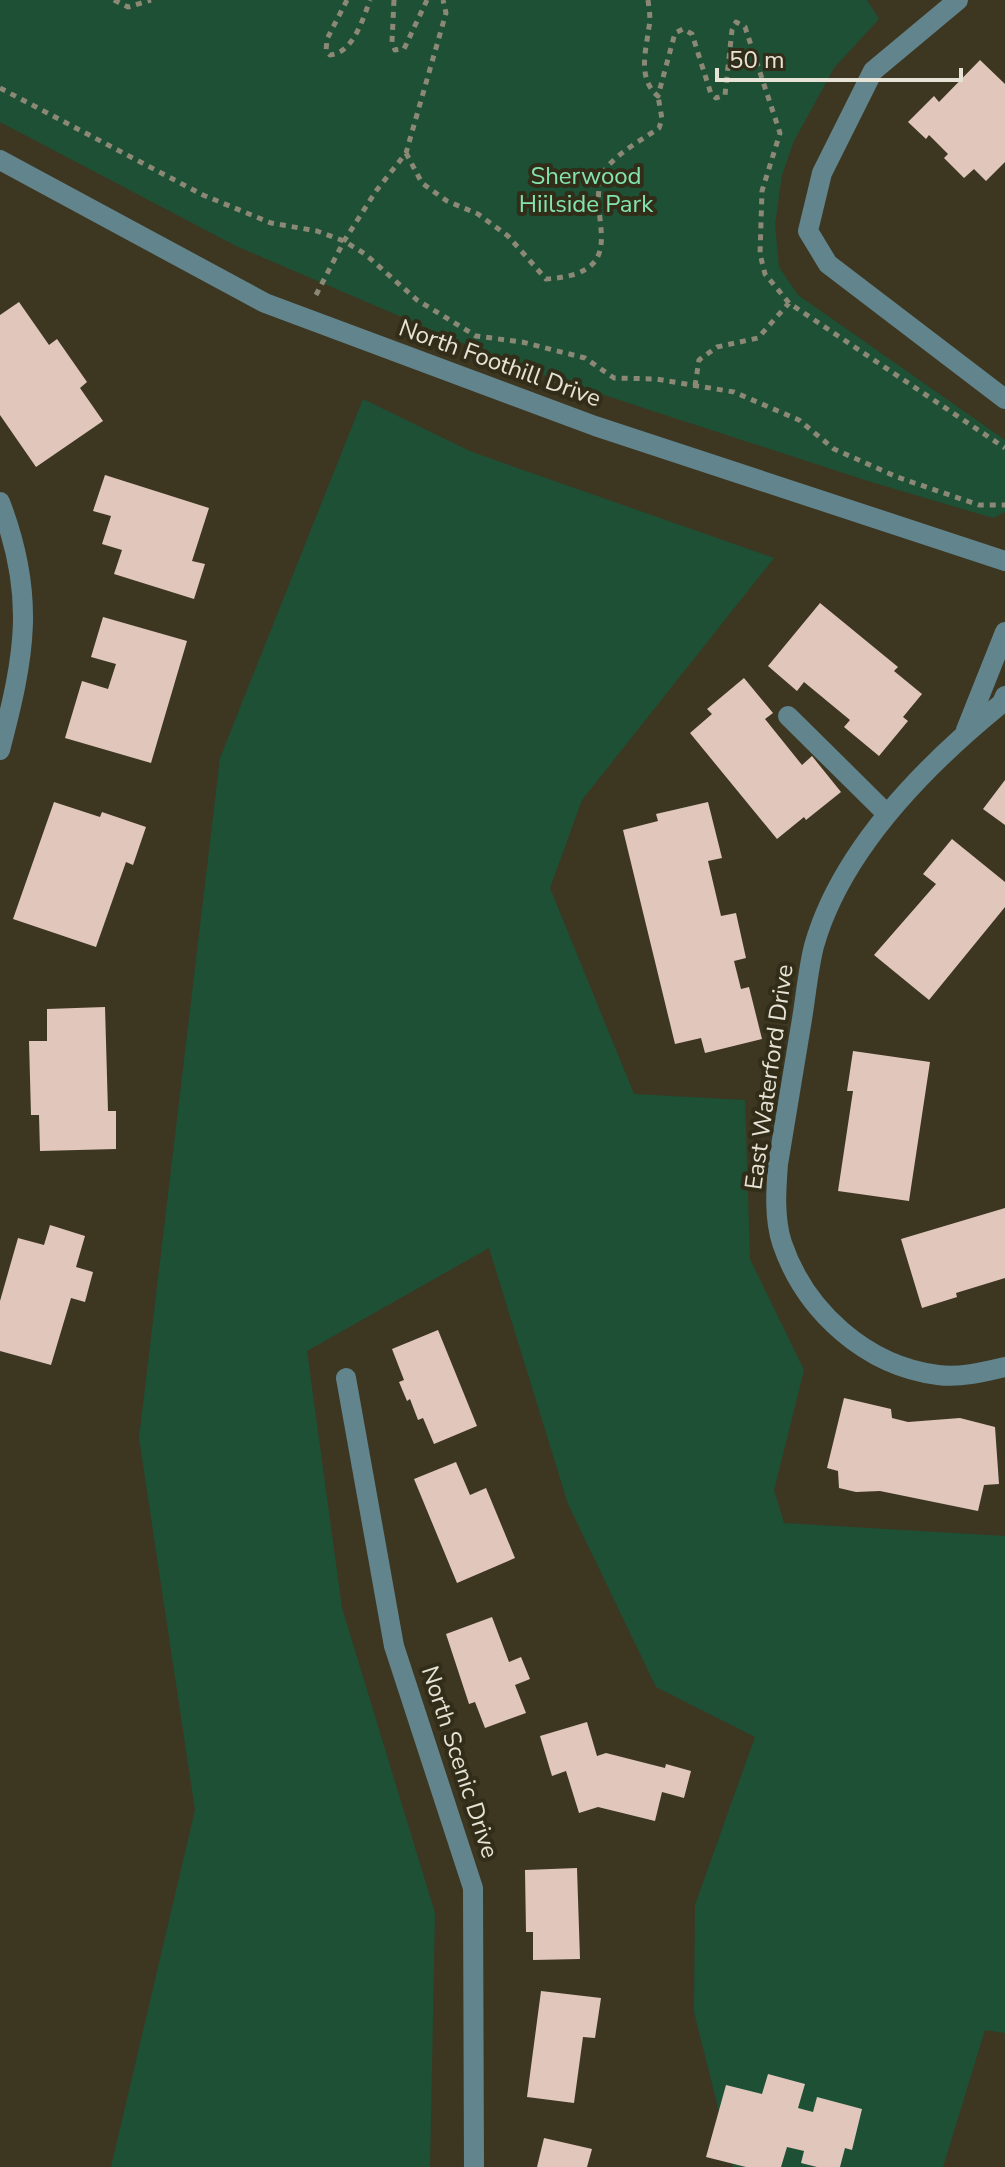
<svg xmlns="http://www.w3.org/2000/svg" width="1005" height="2167" font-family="'Nunito Sans',sans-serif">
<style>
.green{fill:#1d5035}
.building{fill:#e1c6bb}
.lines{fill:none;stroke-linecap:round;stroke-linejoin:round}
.path{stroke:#8c8876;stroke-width:5;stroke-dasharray:6 6;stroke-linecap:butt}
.minor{stroke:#62848d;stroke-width:20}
.labels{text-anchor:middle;stroke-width:8;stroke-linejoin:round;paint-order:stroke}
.park-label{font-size:24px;fill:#84e4ad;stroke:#322d18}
.street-label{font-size:24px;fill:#e6e3d6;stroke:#322d18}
</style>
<rect width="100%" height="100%" fill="#3d3722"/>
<path class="green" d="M 0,0 L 867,0 L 879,19 L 834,68 L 794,141 L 782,175 L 775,224 L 779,267 L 798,295 L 1005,440 L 1005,512 L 993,518 L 868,481 L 518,367 L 236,246 L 0,122 Z
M 363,399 L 472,452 L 774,558 L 582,800 L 550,888 L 634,1094 L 745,1100 L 750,1259 L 804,1370 L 774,1490 L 784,1523 L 1005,1536 L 1005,2033 L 985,2030 L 943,2167 L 733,2167 L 694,2012 L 695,1905 L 755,1737 L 656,1687 L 568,1504 L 489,1248 L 307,1351 L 342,1608 L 435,1913 L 430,2167 L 111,2167 L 195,1810 L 139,1438 L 220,758 Z"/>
<path class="building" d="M 980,60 L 1005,84 L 1005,162 L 986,181 L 974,169 L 964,178 L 944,158 L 948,154 L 929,135 L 926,139 L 908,122 L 934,96 L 939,102 Z
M 19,302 L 49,345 L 57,339 L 87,382 L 80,388 L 103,421 L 36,467 L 0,415 L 0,315 Z
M 105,475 L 209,508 L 192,561 L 205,564 L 194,599 L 114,574 L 122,550 L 102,544 L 111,516 L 93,511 Z
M 820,603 L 898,667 L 894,671 L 922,694 L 903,717 L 908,721 L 879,756 L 844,727 L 850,720 L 804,682 L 797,691 L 768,666 Z
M 103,617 L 187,641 L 151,763 L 65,738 L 82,681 L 108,689 L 116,664 L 91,657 Z
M 744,678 L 773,713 L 765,719 L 802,765 L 812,756 L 841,792 L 806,820 L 804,817 L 777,839 L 690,733 L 712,714 L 707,709 Z
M 1005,780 L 1005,825 L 983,809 Z
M 54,802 L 100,817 L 102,812 L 146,827 L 133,865 L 126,862 L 96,947 L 13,919 Z
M 708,802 L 722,858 L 708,861 L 721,916 L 736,913 L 746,958 L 734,961 L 741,989 L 749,987 L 762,1039 L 705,1053 L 701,1038 L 675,1044 L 623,830 L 658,821 L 656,814 Z
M 952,839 L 1005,882 L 1005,907 L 929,1000 L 874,955 L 936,884 L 923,874 Z
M 105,1007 L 108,1111 L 116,1111 L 116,1149 L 40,1151 L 39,1115 L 31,1115 L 29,1041 L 47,1041 L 47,1009 Z
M 853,1051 L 930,1062 L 909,1201 L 838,1191 L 853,1091 L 847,1091 Z
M 1005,1208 L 1005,1278 L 956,1293 L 957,1297 L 922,1308 L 901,1239 Z
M 50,1225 L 85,1236 L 76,1267 L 93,1272 L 85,1302 L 71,1298 L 51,1365 L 0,1351 L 0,1301 L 18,1238 L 44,1245 Z
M 438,1330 L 477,1426 L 434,1444 L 423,1418 L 418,1420 L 410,1399 L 407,1401 L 399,1382 L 404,1380 L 392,1349 Z
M 844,1398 L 891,1409 L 892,1418 L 908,1422 L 960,1418 L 995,1427 L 999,1484 L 984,1485 L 978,1511 L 880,1491 L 856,1492 L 839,1488 L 838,1471 L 827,1468 Z
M 456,1462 L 470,1495 L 486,1488 L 515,1558 L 457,1583 L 414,1479 Z
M 492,1617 L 509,1662 L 521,1657 L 530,1679 L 515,1685 L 526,1713 L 485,1728 L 475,1702 L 469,1704 L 446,1634 Z
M 587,1722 L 597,1756 L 606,1753 L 665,1768 L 666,1764 L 691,1771 L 684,1798 L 662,1792 L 655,1821 L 598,1807 L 579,1813 L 566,1771 L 552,1776 L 540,1736 Z
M 577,1868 L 580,1959 L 533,1960 L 533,1932 L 526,1932 L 525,1870 Z
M 541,1991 L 601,1998 L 595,2038 L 583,2037 L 574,2103 L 527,2097 Z
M 768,2074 L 805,2084 L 798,2108 L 813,2112 L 817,2097 L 862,2109 L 852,2150 L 845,2148 L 840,2167 L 817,2167 L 801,2163 L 804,2151 L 787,2147 L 781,2167 L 746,2167 L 706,2157 L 726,2085 L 762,2094 Z
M 544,2138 L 592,2149 L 587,2167 L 537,2167 Z"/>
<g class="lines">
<path class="path" d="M 114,0 L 128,7 L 151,0
M 347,0 L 327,39 L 326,51 L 330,55 C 353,53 363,19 370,0
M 394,0 L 392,42 L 395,50 L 404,49 L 427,0
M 648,0 C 649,9 651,18 649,27 C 646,50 637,79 658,96 L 675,33 L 683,29 L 692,34 L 711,94 L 716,98 L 725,95 L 732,30 L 736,22 L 745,27 L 780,133 L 762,191 L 760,254 L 765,274 L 789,303 L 1005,448
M 0,88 L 203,195 L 271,223 L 317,231 L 344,241 L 365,254 L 417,300 L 476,336 L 522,342 L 585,358 L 614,378 L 656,379 L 734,392 L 799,420 L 834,449 L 897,477 L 979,505 L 1005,505
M 406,153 L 422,183 L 447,201 L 478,214 L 508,236 L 546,279 C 643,273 576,206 608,166 C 621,151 643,139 659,128 L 662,119 L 658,96
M 316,295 L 344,241 L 376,191 L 406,153 L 446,13 L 443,0
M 695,386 L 699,360 L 717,347 L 758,338 L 789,303"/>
<path class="minor" d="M 958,0 L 873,71 L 822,173 L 808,231 L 828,264 L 1005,399
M 0,160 L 265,303 L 595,426 L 1005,561
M 0,502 C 36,596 25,655 0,750
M 1005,696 L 1002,703 C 927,764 841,850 814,946 C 808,970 806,995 802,1019 C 794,1067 786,1116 778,1164 C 776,1190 774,1218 782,1243 C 805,1311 866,1366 938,1375 C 960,1378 984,1372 1005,1367
M 788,716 L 887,814
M 966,730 L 1005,632
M 346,1378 L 394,1646 L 473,1888 L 474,2167"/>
</g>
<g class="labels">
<g class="park-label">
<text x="586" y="184">Sherwood<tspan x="586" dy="28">Hiilside Park</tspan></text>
</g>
<g class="street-label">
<text transform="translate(500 363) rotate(20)" y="8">North Foothill Drive</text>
<text transform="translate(769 1077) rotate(-82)" y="8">East Waterford Drive</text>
<text transform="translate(460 1762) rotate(72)" y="8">North Scenic Drive</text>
</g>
</g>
<path d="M717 68v12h244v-12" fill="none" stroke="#e6e3d6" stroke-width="4"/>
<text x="729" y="68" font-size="24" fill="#e6e3d6" stroke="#322d18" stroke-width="6" paint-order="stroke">50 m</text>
</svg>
